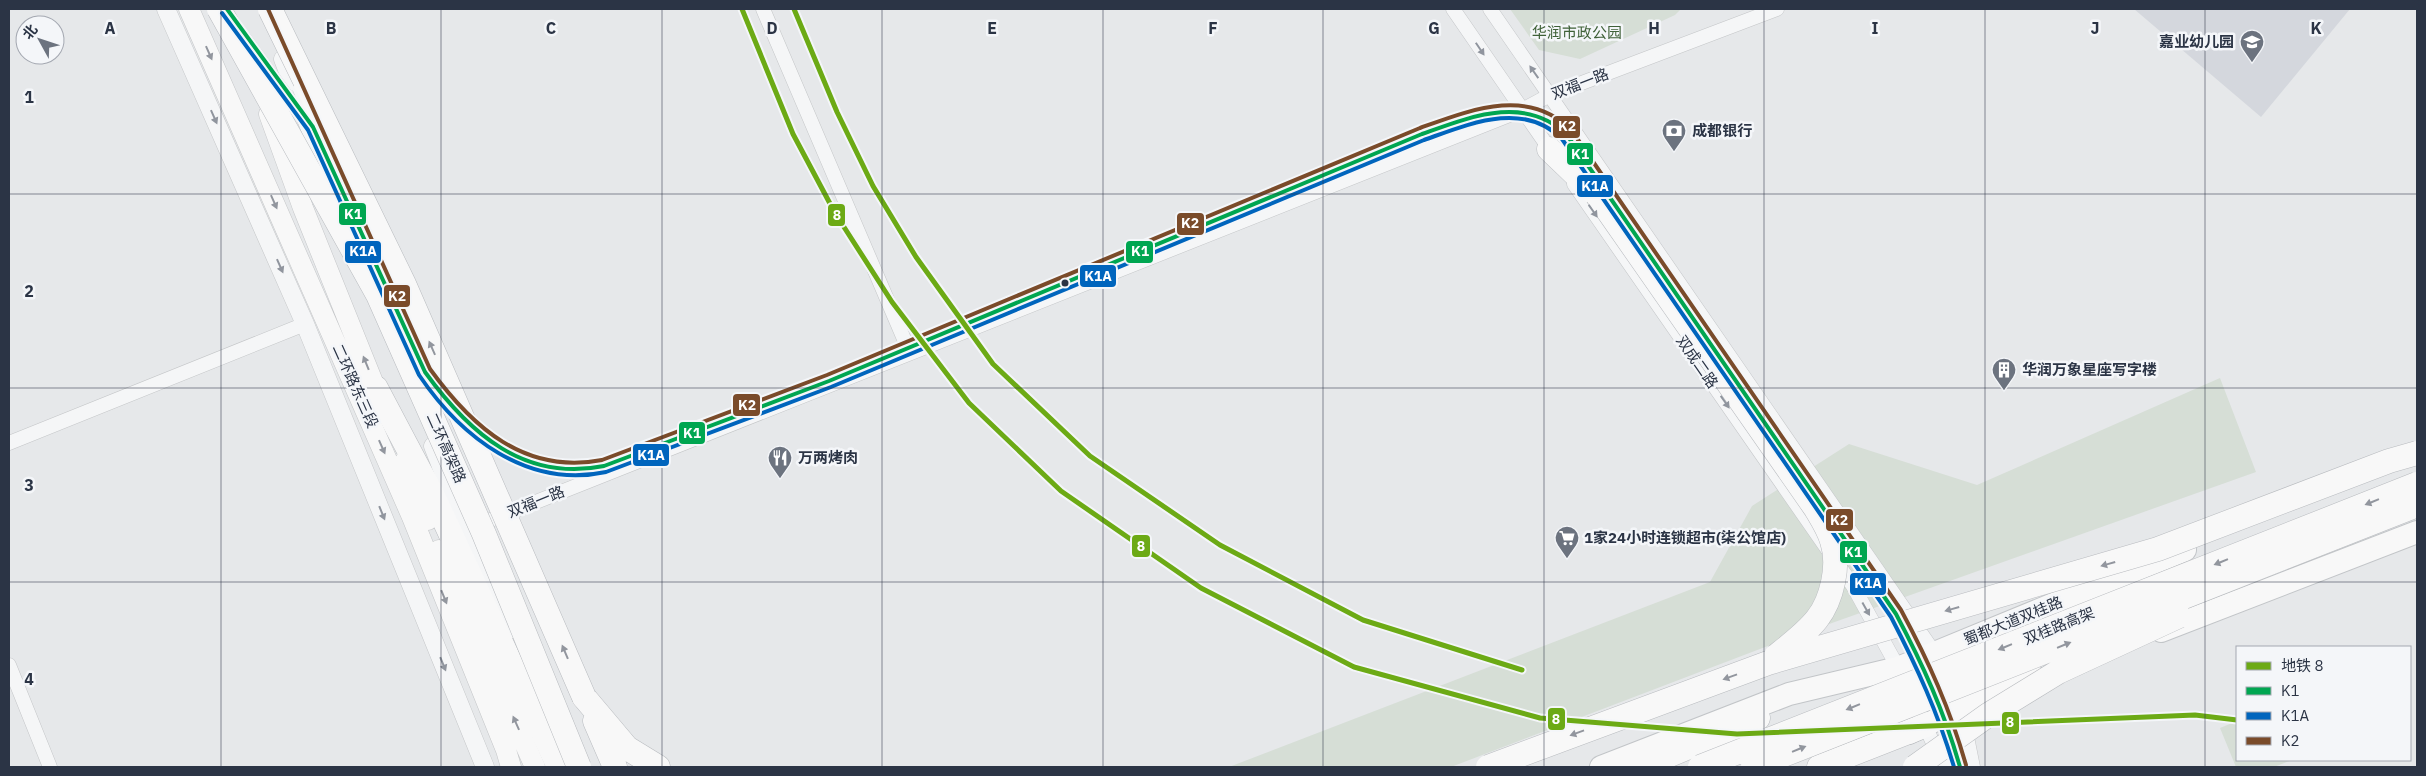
<svg xmlns="http://www.w3.org/2000/svg" width="2426" height="776" font-family="'IBM Plex Sans','Noto Sans SC',sans-serif">
<style>
.built{fill:#d4d7dd}
.green{fill:#d6ded6}
.lines{fill:none;stroke-linecap:round;stroke-linejoin:round}
.service-casing{stroke:#c4c6c8;stroke-width:8}
.minor-casing{stroke:#c4c6c8;stroke-width:15}
.tertiary-casing{stroke:#c4c6c8;stroke-width:19}
.secondary-casing{stroke:#c4c6c8;stroke-width:21}
.primary-casing{stroke:#c2c5c8;stroke-width:24}
.trunk-casing{stroke:#b8bbbf;stroke-width:25}
.service{stroke:#f5f6f7;stroke-width:7}
.minor{stroke:#f5f6f7;stroke-width:14}
.tertiary{stroke:#f5f6f7;stroke-width:18}
.secondary{stroke:#f8f8f8;stroke-width:20}
.primary{stroke:#f8f8f8;stroke-width:22}
.trunk{stroke:#f8f8f8;stroke-width:24}
.service-bridge-casing{stroke:#c4c6c8;stroke-width:8;stroke-linecap:butt}
.trunk-bridge-casing{stroke:#b8bbbf;stroke-width:25;stroke-linecap:butt}
.service-bridge{stroke:#f5f6f7;stroke-width:7}
.trunk-bridge{stroke:#f8f8f8;stroke-width:24}
.bus-1-casing{stroke:#f4f6f9;stroke-width:8}
.bus-2-casing{stroke:#f4f6f9;stroke-width:8}
.bus-3-casing{stroke:#f4f6f9;stroke-width:8}
.bus-1{stroke:#00a651;stroke-width:4}
.bus-2{stroke:#0065bd;stroke-width:4}
.bus-3{stroke:#7a4b2a;stroke-width:4}
.metro-1-casing{stroke:#f4f6f9;stroke-width:9}
.metro-1{stroke:#6caa15;stroke-width:5}
.oneway{fill:#90959e}
.oneway2{fill:#92969e}
.grid{fill:none;stroke:#2b3445;stroke-width:1;stroke-opacity:0.55}
.bus-dot{fill:#2b3445;stroke:#f4f6f9;stroke-width:2}
.labels{text-anchor:middle;stroke-width:5;stroke-linejoin:round;paint-order:stroke}
.park-label{font-size:15px;fill:#3f6138;stroke:#f4f6f9}
.poi-label{font-size:15px;font-weight:bold;fill:#2b3445;stroke:#f4f6f9;text-anchor:start}
.street-label{font-size:15px;fill:#2b3445;stroke:#f4f6f9}
.grid-label{font-size:16px;text-anchor:middle;font-weight:bold;fill:#2b3445;stroke:#f4f6f9;stroke-width:5;stroke-linejoin:round;paint-order:stroke}
.line-badge{stroke:#f4f6f9;stroke-width:2}
.badge-label{font-size:14px;text-anchor:middle;font-weight:bold;fill:#fff}
</style>
<rect width="100%" height="100%" fill="#e6e8ea"/>
<path class="built" d="M 2134,9 L 2350,9 L 2261,117 Z"/>
<path class="green" d="M 1510,9 L 1681,9 L 1675,15 L 1580,59 L 1539,50 Z
M 2220,378 L 2256,472 L 1773,644 L 1451,767 L 1229,767 L 1710,582 L 1752,506 L 1849,444 L 1977,485 Z
M 2237,721 L 2237,760 L 2292,760 L 2274,767 L 2236,767 L 2220,728 Z"/>
<g class="lines">
<defs>
<path id="service" d="M 346,198 L 386,286"/>
<path id="minor" d="M 763,9 L 910,353
M 1453,9 L 1553,154
M 1490,9 L 1938,658
M 1574,184 L 1853,586 L 1901,673
M 9,443 L 305,324
M 473,527 L 1522,110 L 1550,95 L 1777,9
M 9,665 L 50,767
M 1912,697 L 1944,767
M 1965,727 L 1973,767"/>
<path id="tertiary" d="M 166,9 L 305,324 L 485,767
M 283,59 L 344,217
M 433,446 L 466,530 L 511,629"/>
<path id="secondary" d="M 189,9 L 412,517 L 506,750 L 511,767
M 269,114 L 303,208 L 381,402
M 405,461 L 428,520
M 439,550 L 535,767"/>
<path id="primary" d="M 2161,631 L 2417,532
M 1909,733 L 1961,708 L 2035,677
M 1601,767 L 1789,694 L 1898,668 L 2185,550"/>
<path id="trunk" d="M 1549,149 L 1597,195
M 376,388 L 432,494 L 559,767
M 584,697 L 627,748 L 658,767
M 595,721 L 615,767
M 1641,767 L 1758,718
M 1819,767 L 1926,725"/>
</defs>
<use href="#service" class="service-casing"/>
<use href="#minor" class="minor-casing"/>
<use href="#tertiary" class="tertiary-casing"/>
<use href="#secondary" class="secondary-casing"/>
<use href="#primary" class="primary-casing"/>
<use href="#trunk" class="trunk-casing"/>
<use href="#service" class="service"/>
<use href="#minor" class="minor"/>
<use href="#tertiary" class="tertiary"/>
<use href="#secondary" class="secondary"/>
<use href="#primary" class="primary"/>
<use href="#trunk" class="trunk"/>
<defs>
<path id="service-bridge" d="M 246,35 L 313,127
M 296,89 L 308,116
M 422,366 L 442,396
M 477,433 C 500,453 542,471 573,470 C 583,470 594,468 604,466 L 829,381 L 1422,134 C 1460,121 1523,96 1558,126 C 1577,142 1591,170 1605,191
M 1839,531 L 1896,614 L 1927,673
M 1938,699 L 1960,767"/>
<path id="trunk-bridge" d="M 219,9 L 378,295 L 484,534 L 579,767
M 270,9 L 404,284 L 584,697
M 1597,195 L 1816,509 C 1822,519 1829,530 1832,541 C 1840,565 1832,600 1817,619 C 1806,633 1790,645 1776,656
M 1488,767 L 1768,663 L 2158,549 L 2389,461 L 2417,453
M 1700,767 L 2417,484
M 1753,767 L 2417,505
M 1915,767 L 1988,715 L 2058,672 L 2179,616"/>
</defs>
<use href="#service-bridge" class="service-bridge-casing"/>
<use href="#trunk-bridge" class="trunk-bridge-casing"/>
<use href="#service-bridge" class="service-bridge"/>
<use href="#trunk-bridge" class="trunk-bridge"/>
<defs>
<path id="bus-1" d="M 227,9 L 313,127 L 425,372 C 469,433 524,482 604,466 L 829,381 L 1422,134 C 1470,117 1525,94 1567,135 L 1896,614 C 1923,665 1944,711 1960,767"/>
<path id="bus-2" d="M 222,13 L 308,130 L 419,375 C 461,437 527,489 606,472 L 831,387 L 1424,140 C 1469,124 1523,100 1562,139 L 1891,617 C 1917,667 1938,713 1954,767"/>
<path id="bus-3" d="M 268,9 L 430,369 C 472,427 525,475 602,460 L 827,375 L 1420,128 C 1470,110 1529,86 1572,131 L 1901,610 C 1929,662 1950,709 1966,765"/>
</defs>
<use href="#bus-1" class="bus-1-casing"/>
<use href="#bus-2" class="bus-2-casing"/>
<use href="#bus-3" class="bus-3-casing"/>
<use href="#bus-1" class="bus-1"/>
<use href="#bus-2" class="bus-2"/>
<use href="#bus-3" class="bus-3"/>
<defs>
<path id="metro-1" d="M 742,9 L 793,134 L 835,213 L 892,302 L 969,403 L 1061,491 L 1201,588 L 1354,667 L 1540,718 L 1737,734 L 2195,715 L 2237,720
M 794,9 L 837,112 L 873,186 L 916,257 L 993,364 L 1090,456 L 1220,545 L 1363,620 L 1522,670"/>
</defs>
<use href="#metro-1" class="metro-1-casing"/>
<use href="#metro-1" class="metro-1"/>
</g>
<defs><path id="oneway-solid" d="M-6-.8H1V-3.2L6.5 0L1 3.2V.8H-6Z" transform="scale(1.25)"/></defs>
<g class="oneway">
<use href="#oneway-solid" transform="translate(1480 49) rotate(56)"/>
<use href="#oneway-solid" transform="translate(1534 72) rotate(-125)"/>
<use href="#oneway-solid" transform="translate(214 117) rotate(66)"/>
<use href="#oneway-solid" transform="translate(1593 211) rotate(55)"/>
<use href="#oneway-solid" transform="translate(280 266) rotate(66)"/>
<use href="#oneway-solid" transform="translate(1725 402) rotate(55)"/>
<use href="#oneway-solid" transform="translate(382 513) rotate(68)"/>
<use href="#oneway-solid" transform="translate(1866 609) rotate(61)"/>
<use href="#oneway-solid" transform="translate(443 664) rotate(68)"/>
</g>
<g class="oneway2">
<use href="#oneway-solid" transform="translate(209 53) rotate(66)"/>
<use href="#oneway-solid" transform="translate(274 202) rotate(66)"/>
<use href="#oneway-solid" transform="translate(432 348) rotate(-114)"/>
<use href="#oneway-solid" transform="translate(366 363) rotate(-112)"/>
<use href="#oneway-solid" transform="translate(382 447) rotate(66)"/>
<use href="#oneway-solid" transform="translate(2372 502) rotate(158)"/>
<use href="#oneway-solid" transform="translate(2221 562) rotate(158)"/>
<use href="#oneway-solid" transform="translate(2108 564) rotate(164)"/>
<use href="#oneway-solid" transform="translate(444 597) rotate(68)"/>
<use href="#oneway-solid" transform="translate(1952 609) rotate(164)"/>
<use href="#oneway-solid" transform="translate(2064 645) rotate(-22)"/>
<use href="#oneway-solid" transform="translate(2005 647) rotate(158)"/>
<use href="#oneway-solid" transform="translate(565 652) rotate(-113)"/>
<use href="#oneway-solid" transform="translate(1730 677) rotate(160)"/>
<use href="#oneway-solid" transform="translate(1853 707) rotate(158)"/>
<use href="#oneway-solid" transform="translate(516 723) rotate(-114)"/>
<use href="#oneway-solid" transform="translate(1577 733) rotate(160)"/>
<use href="#oneway-solid" transform="translate(1799 749) rotate(-22)"/>
</g>
<path class="grid" d="M 221,9 L 221,767M 441,9 L 441,767M 662,9 L 662,767M 882,9 L 882,767M 1103,9 L 1103,767M 1323,9 L 1323,767M 1544,9 L 1544,767M 1764,9 L 1764,767M 1985,9 L 1985,767M 2205,9 L 2205,767M 9,194 L 2417,194M 9,388 L 2417,388M 9,582 L 2417,582"/>
<defs>
<symbol id="school-pin" viewBox="-11 -11 22 30"><path d="M0 17L-7.5 6A9.5 9.5 0 1 1 7.5 6Z" fill="#6c737f" stroke="#f4f6f9"/><path d="M0-5L7-2L0 1L-7-2ZM-4 1L0 2.5L4 1V4Q0 6-4 4Z" fill="#fff"/></symbol>
<symbol id="bank-pin" viewBox="-11 -11 22 30"><path d="M0 17L-7.5 6A9.5 9.5 0 1 1 7.5 6Z" fill="#6c737f" stroke="#f4f6f9"/><path d="M-6-4H6V4H-6ZM0-2.3a2.3 2.3 0 1 0 0 4.6a2.3 2.3 0 1 0 0-4.6Z" fill="#fff"/></symbol>
<symbol id="building-pin" viewBox="-11 -11 22 30"><path d="M0 17L-7.5 6A9.5 9.5 0 1 1 7.5 6Z" fill="#6c737f" stroke="#f4f6f9"/><path d="M-4-6H4V6H1V3H-1V6H-4ZM-2.5-4.3h1.7v1.8h-1.7ZM.8-4.3h1.7v1.8H.8ZM-2.5-1h1.7V.8h-1.7ZM.8-1h1.7V.8H.8Z" fill="#fff"/></symbol>
<symbol id="restaurant-pin" viewBox="-11 -11 22 30"><path d="M0 17L-7.5 6A9.5 9.5 0 1 1 7.5 6Z" fill="#6c737f" stroke="#f4f6f9"/><path d="M-5-6h1v4h1v-4h1v4h1v-4h1v5L-1.5 .5V6h-2V.5L-5-1ZM5-6V6H3V1.5H1.5Q1.5-4 5-6Z" fill="#fff"/></symbol>
<symbol id="supermarket-pin" viewBox="-11 -11 22 30"><path d="M0 17L-7.5 6A9.5 9.5 0 1 1 7.5 6Z" fill="#6c737f" stroke="#f4f6f9"/><path d="M-6-5.5h2.5l.6 2H6L4.5 2H-2.5L-4.4-4H-6ZM-1.5 3.2a1.3 1.3 0 1 0 .1 0ZM3 3.2a1.3 1.3 0 1 0 .1 0Z" fill="#fff"/></symbol>
</defs>
<g fill-rule="evenodd">
<use href="#school-pin" x="2238" y="28" width="28" height="38"/>
<use href="#bank-pin" x="1660" y="117" width="28" height="38"/>
<use href="#building-pin" x="1990" y="356" width="28" height="38"/>
<use href="#restaurant-pin" x="766" y="444" width="28" height="38"/>
<use href="#supermarket-pin" x="1553" y="524" width="28" height="38"/>
</g>
<circle class="bus-dot" cx="1065" cy="283" r="4.5"/>
<g class="labels">
<g class="park-label">
<text x="1577" y="38">华润市政公园</text>
</g>
<g class="poi-label">
<text x="2234" y="47" text-anchor="end">嘉业幼儿园</text>
<text x="1692" y="136">成都银行</text>
<text x="2022" y="375">华润万象星座写字楼</text>
<text x="798" y="463">万两烤肉</text>
<text x="1584" y="543">1家24小时连锁超市(柒公馆店)</text>
</g>
<g class="street-label">
<text transform="translate(1580 84) rotate(-21)" y="5">双福一路</text>
<text transform="translate(1697 362) rotate(55)" y="5">双成二路</text>
<text transform="translate(355 386) rotate(66)" y="5">二环路东三段</text>
<text transform="translate(446 448) rotate(66)" y="5">二环高架路</text>
<text transform="translate(536 502) rotate(-22)" y="5">双福一路</text>
<text transform="translate(2013 621) rotate(-22)" y="5">蜀都大道双桂路</text>
<text transform="translate(2059 626) rotate(-22)" y="5">双桂路高架</text>
</g>
</g>
<g class="grid-label">
<text x="110" y="34">A</text>
<text x="331" y="34">B</text>
<text x="551" y="34">C</text>
<text x="772" y="34">D</text>
<text x="992" y="34">E</text>
<text x="1213" y="34">F</text>
<text x="1434" y="34">G</text>
<text x="1654" y="34">H</text>
<text x="1875" y="34">I</text>
<text x="2095" y="34">J</text>
<text x="2316" y="34">K</text>
<text x="29" y="103">1</text>
<text x="29" y="297">2</text>
<text x="29" y="491">3</text>
<text x="29" y="685">4</text>
</g>
<g class="line-badge">
<rect x="1552" y="115" width="29" height="24" rx="5" fill="#7a4b2a"/>
<rect x="1566" y="142" width="28" height="24" rx="5" fill="#00a651"/>
<rect x="1576" y="174" width="38" height="24" rx="5" fill="#0065bd"/>
<rect x="338" y="202" width="29" height="24" rx="5" fill="#00a651"/>
<rect x="827" y="203" width="19" height="24" rx="5" fill="#6caa15"/>
<rect x="1176" y="212" width="29" height="24" rx="5" fill="#7a4b2a"/>
<rect x="344" y="240" width="38" height="24" rx="5" fill="#0065bd"/>
<rect x="1125" y="240" width="29" height="24" rx="5" fill="#00a651"/>
<rect x="1079" y="264" width="38" height="24" rx="5" fill="#0065bd"/>
<rect x="383" y="284" width="28" height="24" rx="5" fill="#7a4b2a"/>
<rect x="732" y="393" width="29" height="24" rx="5" fill="#7a4b2a"/>
<rect x="678" y="421" width="28" height="24" rx="5" fill="#00a651"/>
<rect x="632" y="443" width="38" height="24" rx="5" fill="#0065bd"/>
<rect x="1825" y="508" width="29" height="24" rx="5" fill="#7a4b2a"/>
<rect x="1131" y="534" width="20" height="24" rx="5" fill="#6caa15"/>
<rect x="1839" y="540" width="29" height="24" rx="5" fill="#00a651"/>
<rect x="1849" y="572" width="38" height="24" rx="5" fill="#0065bd"/>
<rect x="1547" y="707" width="19" height="24" rx="5" fill="#6caa15"/>
<rect x="2001" y="711" width="19" height="24" rx="5" fill="#6caa15"/>
</g>
<g class="badge-label">
<text x="1567" y="131">K2</text>
<text x="1580" y="159">K1</text>
<text x="1595" y="191">K1A</text>
<text x="353" y="219">K1</text>
<text x="837" y="220">8</text>
<text x="1190" y="228">K2</text>
<text x="363" y="256">K1A</text>
<text x="1140" y="256">K1</text>
<text x="1098" y="281">K1A</text>
<text x="397" y="301">K2</text>
<text x="747" y="410">K2</text>
<text x="692" y="438">K1</text>
<text x="651" y="460">K1A</text>
<text x="1839" y="525">K2</text>
<text x="1141" y="551">8</text>
<text x="1853" y="557">K1</text>
<text x="1868" y="588">K1A</text>
<text x="1556" y="724">8</text>
<text x="2010" y="727">8</text>
</g>
<rect width="2426" height="776" fill="none" stroke="#2b3445" stroke-width="20"/>
<rect x="2236" y="646" width="175" height="115" fill="#f4f6f9" stroke="#a4a8b1"/>
<rect x="2246" y="662" width="25" height="8" fill="#6caa15" stroke="#a4a8b1"/>
<text x="2281" y="671" font-size="15" fill="#2b3445">地铁 8</text>
<rect x="2246" y="687" width="25" height="8" fill="#00a651" stroke="#a4a8b1"/>
<text x="2281" y="696" font-size="15" fill="#2b3445">K1</text>
<rect x="2246" y="712" width="25" height="8" fill="#0065bd" stroke="#a4a8b1"/>
<text x="2281" y="721" font-size="15" fill="#2b3445">K1A</text>
<rect x="2246" y="737" width="25" height="8" fill="#7a4b2a" stroke="#a4a8b1"/>
<text x="2281" y="746" font-size="15" fill="#2b3445">K2</text>
<g transform="translate(40 40) rotate(310)"><circle r="24" fill="#f4f6f9" stroke="#a4a8b1"/>
<path d="M0-4L9 19L0 12L-9 19Z" fill="#6c737f"/>
<text y="-8" font-size="14" font-weight="bold" text-anchor="middle" fill="#2b3445">北</text>
</g>
</svg>
